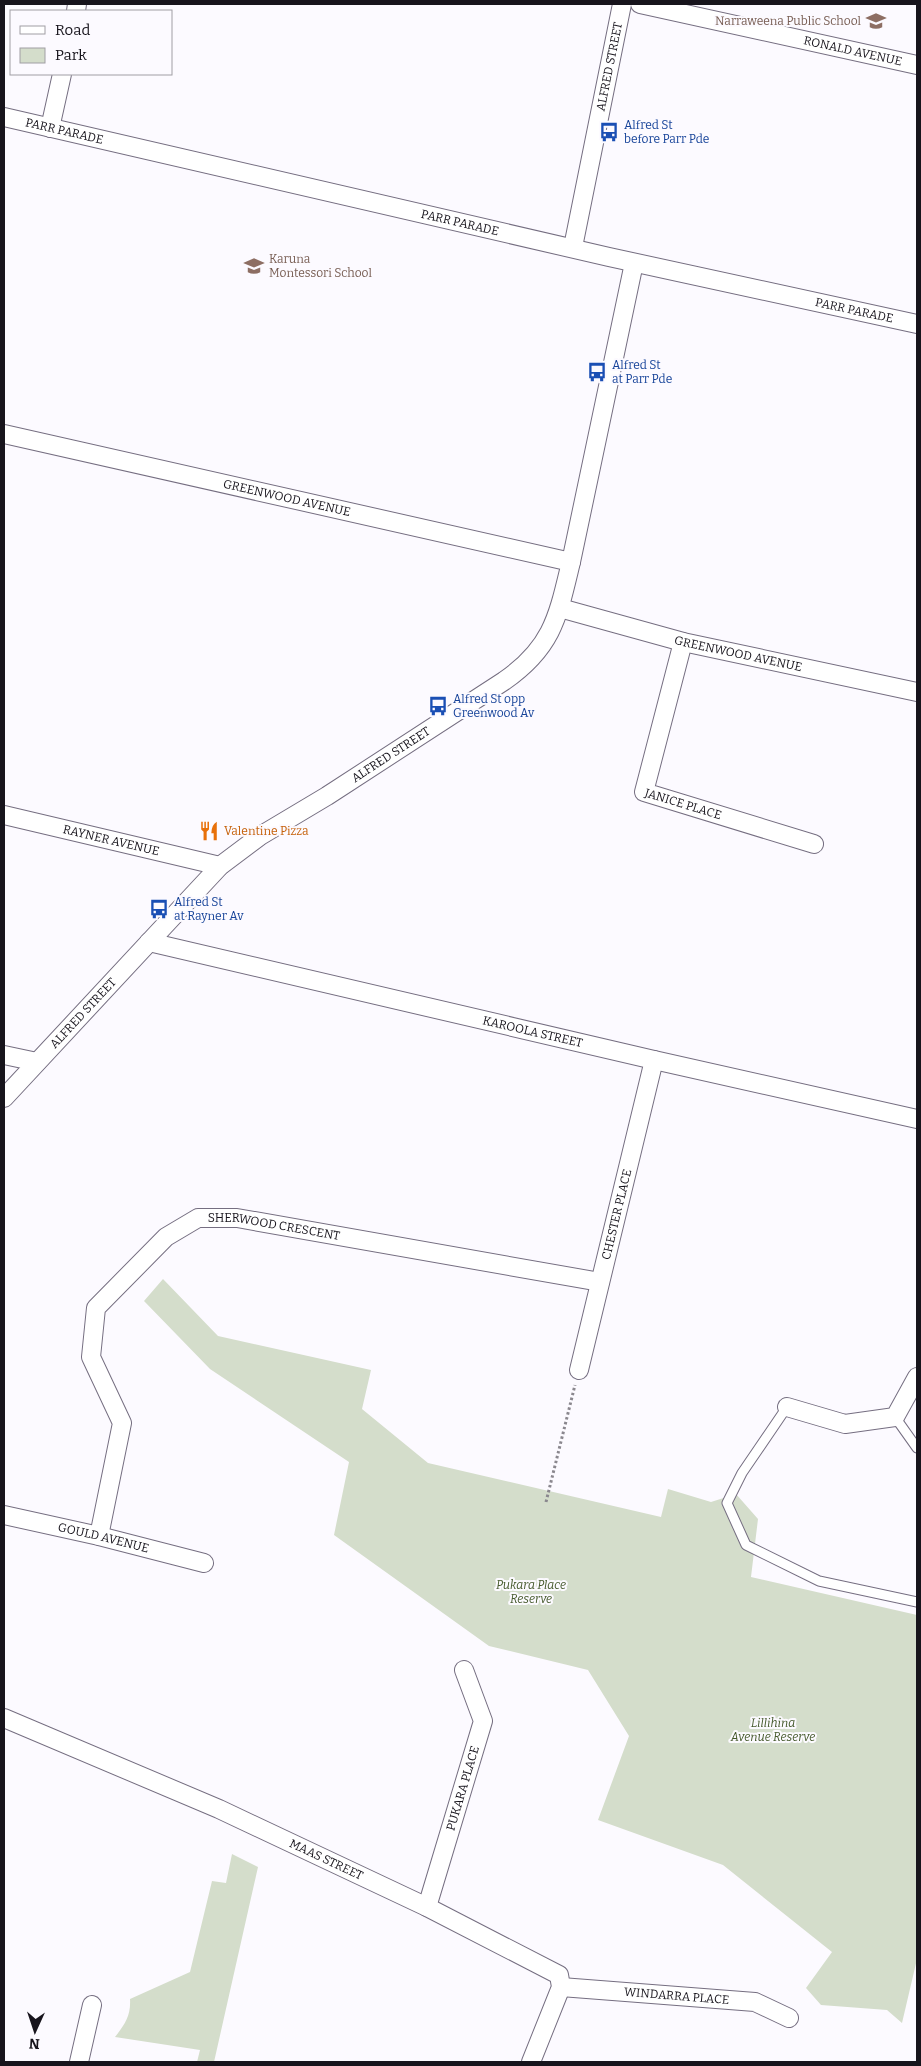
<svg xmlns="http://www.w3.org/2000/svg" width="921" height="2066" font-family="Bitter,serif">
<style>
.green{fill:#d4ddcb}
.lines{fill:none;stroke-linecap:round;stroke-linejoin:round}
.lane-casing{stroke:#756e81;stroke-width:11}
.street-casing{stroke:#756e81;stroke-width:20}
.path{stroke:#8a878e;stroke-width:3;stroke-dasharray:2.5 2.5;stroke-linecap:butt}
.lane{stroke:#fff;stroke-width:9}
.street{stroke:#fff;stroke-width:18}
.labels{text-anchor:middle;stroke-width:4;stroke-linejoin:round;paint-order:stroke}
.education-label{font-size:12px;fill:#785e54;stroke:#fcfaff;text-anchor:end}
.street-label{font-size:12px;fill:#17141c;stroke:#fcfaff}
.transit-label{font-size:12px;fill:#164399;stroke:#fcfaff;text-anchor:start}
.food-label{font-size:12px;fill:#c56008;stroke:#fcfaff;text-anchor:start}
.park-label{font-size:12px;font-style:italic;fill:#45592c;stroke:#fcfaff}
</style>
<rect width="100%" height="100%" fill="#fcfaff"/>
<path class="green" d="M 163,1279 L 218,1336 L 371,1370 L 362,1409 L 428,1463 L 661,1517 L 668,1489 L 711,1502 L 736,1494 L 758,1519 L 751,1577 L 917,1615 L 917,1959 L 902,2023 L 887,2010 L 821,2005 L 806,1988 L 832,1952 L 723,1865 L 598,1820 L 629,1736 L 588,1670 L 489,1646 L 334,1535 L 349,1462 L 210,1369 L 144,1301 Z
M 232,1854 L 258,1867 L 214,2062 L 197,2062 L 200,2050 L 115,2037 C 125,2024 131,2016 130,1999 L 190,1972 L 212,1881 L 226,1883 Z"/>
<g class="lines">
<defs>
<path id="lane" d="M 787,1407 L 742,1473 L 727,1503 L 746,1545 L 819,1581 L 917,1602
M 895,1417 L 917,1448"/>
<g id="street">
<path id="s1" d="M 640,4 L 917,65"/>
<path d="M 76,11 L 77,4"/>
<path id="s2" d="M 4,117 L 609,257 L 917,324"/>
<path d="M 50,128 L 62,74"/>
<path id="s3" d="M 573,247 L 622,4"/>
<path id="s4" d="M 4,434 L 571,562"/>
<path id="s5" d="M 560,608 L 683,642 L 917,692"/>
<path id="s6" d="M 683,642 L 644,792 L 814,844"/>
<path id="s7" d="M 4,815 L 220,866"/>
<path id="s8" d="M 149,942 L 654,1060 L 917,1119"/>
<path d="M 4,1055 L 37,1062"/>
<path id="s9" d="M 4,1098 L 220,866 L 260,836 L 327,796 L 504,681 C 553,647 558,616 571,562 L 634,263"/>
<path id="s10" d="M 579,1370 L 654,1060"/>
<path d="M 787,1407 L 845,1424 L 895,1417 L 917,1377"/>
<path id="s11" d="M 4,1515 L 99,1536 L 204,1563"/>
<path id="s12" d="M 99,1536 L 122,1423 L 91,1357 L 96,1308 L 166,1237 L 198,1218 L 237,1218 L 600,1282"/>
<path id="s13" d="M 4,1718 L 219,1809 L 427,1907 L 559,1975 L 561,1987 L 531,2062"/>
<path id="s14" d="M 427,1907 L 483,1721 L 464,1670"/>
<path id="s15" d="M 561,1987 L 755,2002 L 789,2018"/>
<path d="M 79,2062 L 92,2005"/>
</g>
</defs>
<use href="#lane" class="lane-casing"/>
<use href="#street" class="street-casing"/>
<path class="path" d="M 546,1502 L 575,1385"/>
<use href="#lane" class="lane"/>
<use href="#street" class="street"/>
</g>
<defs>
<symbol id="school-bare" viewBox="-9 -9 18 18"><path d="M0-5L7-2L0 1L-7-2ZM-4 1L0 2.5L4 1V4Q0 6-4 4Z" fill="#8d6e63" stroke="#fcfaff" stroke-width="2.5" paint-order="stroke"/></symbol>
<symbol id="bus-bare" viewBox="-9 -9 18 18"><path d="M-5-6H5V4H4V6H2V4H-2V6H-4V4H-5ZM-3.5-4V0h7V-4ZM-3.5 1.2v1.5H-2V1.2ZM2 1.2v1.5H3.5V1.2Z" fill="#1a4fb4" stroke="#fcfaff" stroke-width="2.5" paint-order="stroke"/></symbol>
<symbol id="restaurant-bare" viewBox="-9 -9 18 18"><path d="M-5-6h1v4h1v-4h1v4h1v-4h1v5L-1.5 .5V6h-2V.5L-5-1ZM5-6V6H3V1.5H1.5Q1.5-4 5-6Z" fill="#e8710a" stroke="#fcfaff" stroke-width="2.5" paint-order="stroke"/></symbol>
</defs>
<g fill-rule="evenodd">
<use href="#school-bare" x="862" y="7" width="28" height="28"/>
<use href="#bus-bare" x="595" y="118" width="28" height="28"/>
<use href="#school-bare" x="240" y="252" width="28" height="28"/>
<use href="#bus-bare" x="583" y="358" width="28" height="28"/>
<use href="#bus-bare" x="424" y="692" width="28" height="28"/>
<use href="#restaurant-bare" x="195" y="817" width="28" height="28"/>
<use href="#bus-bare" x="145" y="895" width="28" height="28"/>
</g>
<g class="labels">
<g class="education-label">
<text x="861" y="25">Narraweena Public School</text>
<text x="269" y="263" text-anchor="start">Karuna<tspan x="269" dy="14">Montessori School</tspan></text>
</g>
<g class="street-label">
<text dy="4" stroke="none"><textPath href="#s1" startOffset="218">RONALD AVENUE</textPath></text>
<text dy="4" stroke="none"><textPath href="#s3" startOffset="184">ALFRED STREET</textPath></text>
<text dy="4" stroke="none"><textPath href="#s2" startOffset="62">PARR PARADE</textPath></text>
<text dy="4" stroke="none"><textPath href="#s2" startOffset="468">PARR PARADE</textPath></text>
<text dy="4" stroke="none"><textPath href="#s2" startOffset="872">PARR PARADE</textPath></text>
<text dy="4" stroke="none"><textPath href="#s4" startOffset="290">GREENWOOD AVENUE</textPath></text>
<text dy="4" stroke="none"><textPath href="#s5" startOffset="184">GREENWOOD AVENUE</textPath></text>
<text dy="4" stroke="none"><textPath href="#s9" startOffset="521">ALFRED STREET</textPath></text>
<text dy="4" stroke="none"><textPath href="#s6" startOffset="196">JANICE PLACE</textPath></text>
<text dy="4" stroke="none"><textPath href="#s7" startOffset="110">RAYNER AVENUE</textPath></text>
<text dy="4" stroke="none"><textPath href="#s9" startOffset="116">ALFRED STREET</textPath></text>
<text dy="4" stroke="none"><textPath href="#s8" startOffset="394">KAROOLA STREET</textPath></text>
<text dy="4" stroke="none"><textPath href="#s10" startOffset="160">CHESTER PLACE</textPath></text>
<text dy="4" stroke="none"><textPath href="#s12" startOffset="451">SHERWOOD CRESCENT</textPath></text>
<text dy="4" stroke="none"><textPath href="#s11" startOffset="102">GOULD AVENUE</textPath></text>
<text dy="4" stroke="none"><textPath href="#s14" startOffset="124">PUKARA PLACE</textPath></text>
<text dy="4" stroke="none"><textPath href="#s13" startOffset="352">MAAS STREET</textPath></text>
<text dy="4" stroke="none"><textPath href="#s15" startOffset="116">WINDARRA PLACE</textPath></text>
</g>
<g class="transit-label">
<text x="624" y="129">Alfred St<tspan x="624" dy="14">before Parr Pde</tspan></text>
<text x="612" y="369">Alfred St<tspan x="612" dy="14">at Parr Pde</tspan></text>
<text x="453" y="703">Alfred St opp<tspan x="453" dy="14">Greenwood Av</tspan></text>
<text x="174" y="906">Alfred St<tspan x="174" dy="14">at Rayner Av</tspan></text>
</g>
<g class="food-label">
<text x="224" y="835">Valentine Pizza</text>
</g>
<g class="park-label">
<text x="531" y="1589">Pukara Place<tspan x="531" dy="14">Reserve</tspan></text>
<text x="773" y="1727">Lillihina<tspan x="773" dy="14">Avenue Reserve</tspan></text>
</g>
</g>
<rect width="921" height="2066" fill="none" stroke="#17141c" stroke-width="10"/>
<rect x="10" y="10" width="162" height="65" fill="#fcfaff" stroke="#a09ea4"/>
<rect x="20" y="26" width="25" height="8" fill="#ffffff" stroke="#a09ea4"/>
<text x="55" y="35" font-size="15" fill="#17141c">Road</text>
<rect x="20" y="48" width="25" height="15" fill="#d4ddcb" stroke="#a09ea4"/>
<text x="55" y="60" font-size="15" fill="#17141c">Park</text>
<g transform="translate(35 2031) rotate(183)" stroke="#fcfaff" stroke-width="4" paint-order="stroke">
<path d="M0-4L9 19L0 12L-9 19Z" fill="#17141c"/>
<text y="-8" font-size="14" font-weight="bold" text-anchor="middle" fill="#17141c">N</text>
</g>
</svg>
